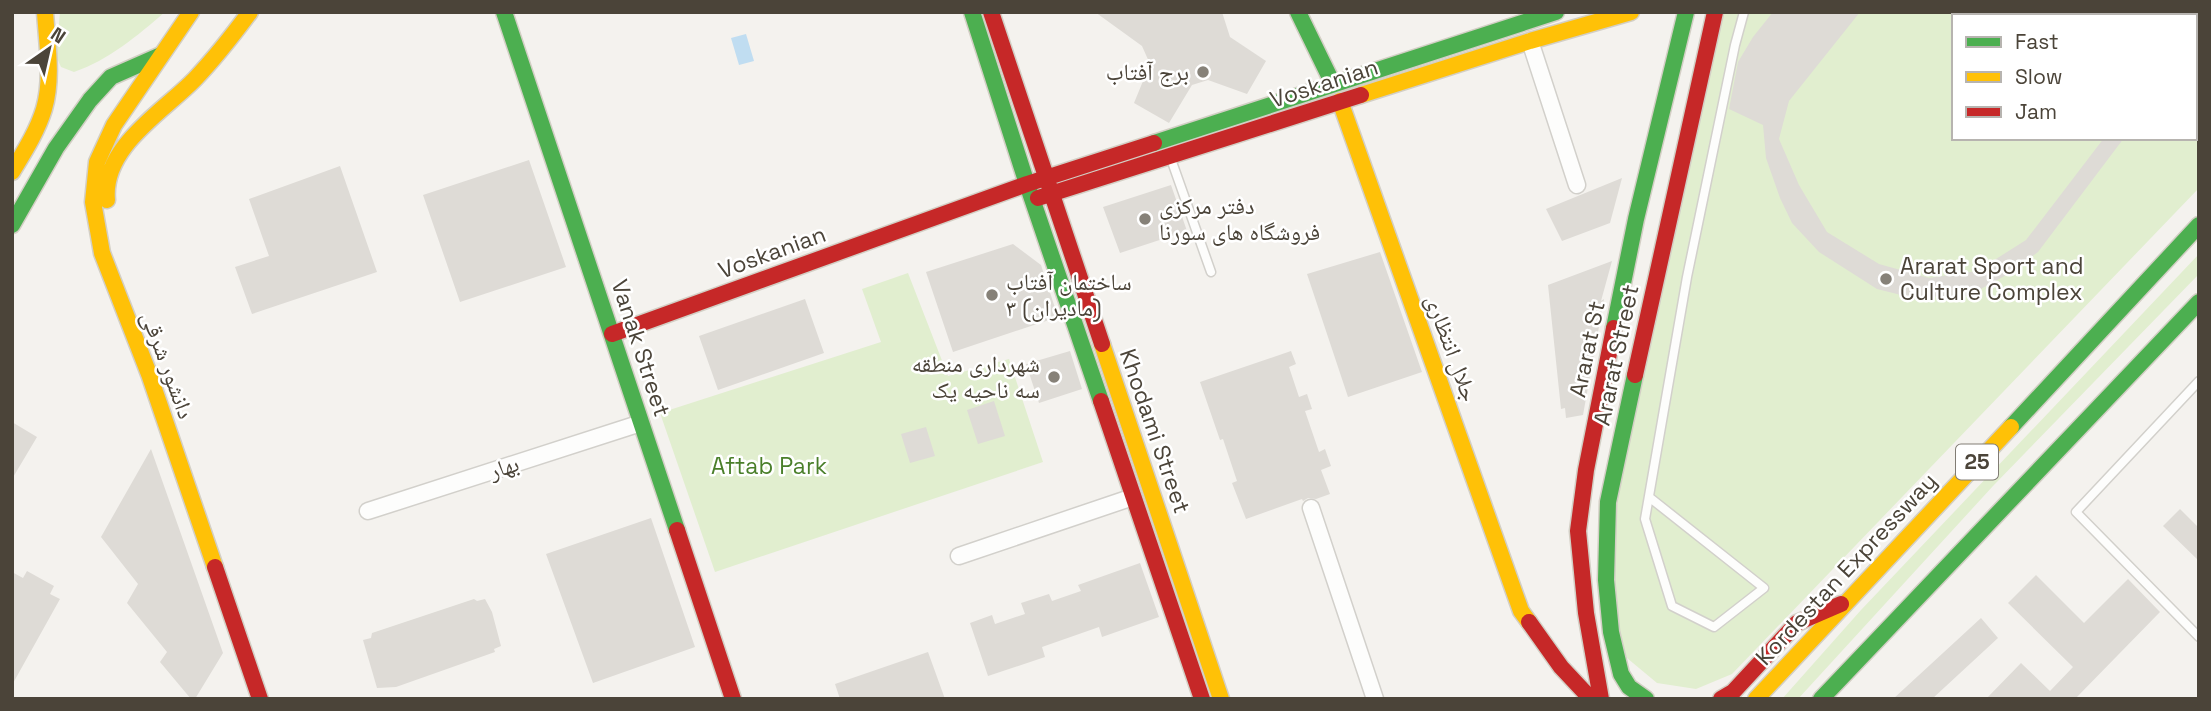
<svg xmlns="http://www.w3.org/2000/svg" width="2211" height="711" font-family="'Space Grotesk','Noto Naskh Arabic',sans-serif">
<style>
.green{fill:#e1eecf;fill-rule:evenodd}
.water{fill:#c0ddf1}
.building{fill:#dedbd6}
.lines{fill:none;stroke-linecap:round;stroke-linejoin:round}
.lane-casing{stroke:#d2d0cb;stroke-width:11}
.street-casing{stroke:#d2d0cb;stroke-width:19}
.fast-casing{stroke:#d3cfc5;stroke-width:19}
.slow-casing{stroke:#d3cfc5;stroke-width:19}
.jam-casing{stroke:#d3cfc5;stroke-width:19}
.lane{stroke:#fdfdfc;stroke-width:8}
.street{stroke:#fdfdfc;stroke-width:16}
.fast{stroke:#4caf50;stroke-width:16}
.slow{stroke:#ffc107;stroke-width:16}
.jam{stroke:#c62828;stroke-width:16}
.poi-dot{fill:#868178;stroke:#fff;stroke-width:2.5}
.labels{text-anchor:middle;stroke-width:5;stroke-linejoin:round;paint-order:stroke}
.shield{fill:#fff;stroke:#817c74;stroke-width:2}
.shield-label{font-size:21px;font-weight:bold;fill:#4b4439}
.poi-label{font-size:23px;fill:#4b4439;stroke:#fff;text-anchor:start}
.street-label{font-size:23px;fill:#4b4439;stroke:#fff}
.park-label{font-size:23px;fill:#4a7f2a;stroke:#fff}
</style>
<rect width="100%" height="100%" fill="#f4f2ee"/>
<path class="green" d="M 60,12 L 165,12 C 137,36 109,60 74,72 L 61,67 L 56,56 Z
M 1722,12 L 2199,12 L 2199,188 L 1732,674 L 1696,689 L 1657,683 L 1627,658 L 1614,621 L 1614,517 L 1641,371 ZM 1954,16 L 2195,16 L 2195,138 L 1954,138 Z
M 2199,254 L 2199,274 L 1993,486 L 1798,699 L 1782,699 L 1861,610 Z
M 908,273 L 948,376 L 1009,359 L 1043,462 L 715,572 L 660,413 L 881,342 L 862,289 Z"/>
<path class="water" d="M 746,34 L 754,61 L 739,65 L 731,38 Z"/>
<path class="building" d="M 1095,12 L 1222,12 L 1230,37 L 1266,61 L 1247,94 L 1208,80 L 1192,85 L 1169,123 L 1134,103 L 1150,64 L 1142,46 Z
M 1773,12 L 1860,12 L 1789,101 L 1779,139 L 1799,185 L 1827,232 L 1879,264 L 1929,278 L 1977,271 L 2026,240 L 2104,138 L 2124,138 L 2038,252 L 2010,273 L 1968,296 L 1909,297 L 1877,289 L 1819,252 L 1792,223 L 1780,198 L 1766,158 L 1763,125 L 1729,109 L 1738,62 L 1753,37 Z
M 529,160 L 566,267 L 460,302 L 423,195 Z
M 340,166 L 377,272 L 252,314 L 235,267 L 269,256 L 249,199 Z
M 1622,178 L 1610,223 L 1562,241 L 1546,209 Z
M 1171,185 L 1187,231 L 1120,253 L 1103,207 Z
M 1013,244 L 1041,265 L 1058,317 L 953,352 L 926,272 Z
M 1380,252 L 1422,372 L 1348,397 L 1307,274 Z
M 1612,261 L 1601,301 L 1604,299 L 1583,415 L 1566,418 L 1565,408 L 1561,409 L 1548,285 Z
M 805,299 L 824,353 L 718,390 L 699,336 Z
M 1070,351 L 1082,389 L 1039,403 L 1026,364 Z
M 1291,351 L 1296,364 L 1289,367 L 1299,397 L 1307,394 L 1312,409 L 1305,411 L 1319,452 L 1325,449 L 1331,466 L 1321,470 L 1330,494 L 1316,499 L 1308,498 L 1303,501 L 1302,499 L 1246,519 L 1232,483 L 1237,481 L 1223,439 L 1220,440 L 1200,382 Z
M 994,401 L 1005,436 L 978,444 L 967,410 Z
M 12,422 L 37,437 L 12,479 Z
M 926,427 L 935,456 L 910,463 L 901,434 Z
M 151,449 L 223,653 L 195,699 L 191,699 L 160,662 L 167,652 L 127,603 L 138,584 L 101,537 Z
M 2180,509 L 2199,528 L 2199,561 L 2163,526 Z
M 651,518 L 695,647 L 593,683 L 546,554 Z
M 1140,563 L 1159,617 L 1102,637 L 1099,627 L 1042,647 L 1045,657 L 988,676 L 970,623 L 992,615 L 995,624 L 1025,614 L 1021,603 L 1049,594 L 1052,601 L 1081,591 L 1078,585 Z
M 27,571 L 54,586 L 50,594 L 60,599 L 12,685 L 12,572 L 23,578 Z
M 2036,575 L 2084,623 L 2128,579 L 2160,612 L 2075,699 L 1986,699 L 2021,663 L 2050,691 L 2073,667 L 2008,603 Z
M 474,599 L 477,601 L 485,599 L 492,612 L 501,646 L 494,649 L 495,652 L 396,687 L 377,688 L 363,640 L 371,638 L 372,633 Z
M 1981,618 L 1998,638 L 1932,699 L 1893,699 Z
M 928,652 L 945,699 L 840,699 L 835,684 Z"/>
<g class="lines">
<defs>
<path id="lane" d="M 1171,159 L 1211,272
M 2199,381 L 2076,512 L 2199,637
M 1649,497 L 1764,588 L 1714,627 L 1672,606 L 1645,519 L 1687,277 L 1735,45 L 1744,12"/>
<path id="street" d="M 1530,41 L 1577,185
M 1311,508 L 1375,699
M 368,511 L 641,423
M 959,556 L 1133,497"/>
<path id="fast" d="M 504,12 L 677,530
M 972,12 L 1027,184 L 1101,401
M 1298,12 L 1333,84
M 1154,143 L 1556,12
M 12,225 L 56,148 L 90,100 L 111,77 L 161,55
M 1614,328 L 1636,219 L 1686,12
M 1635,375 L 1608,502 L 1606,580 L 1611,632 L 1621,674 L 1629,687 L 1646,699
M 2011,427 L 2199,225
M 1821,699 L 2199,302"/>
<path id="slow" d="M 191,12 L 114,125 L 97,162 L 93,202 L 102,253 L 149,374 L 215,567
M 1361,95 L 1530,41 L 1631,12
M 1340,101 L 1521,611 L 1529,622
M 12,172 C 24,152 37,132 44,109 C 53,78 47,44 45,12
M 107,200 C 102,147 163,112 195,79 C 215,58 233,35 250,12
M 1102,344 L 1221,699
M 1756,699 L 2011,427"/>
<path id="jam" d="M 991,12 L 1102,344
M 1038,198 L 1361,95
M 612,334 L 1027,184 L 1154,143
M 1635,375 L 1715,12
M 1101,401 L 1202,699
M 677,530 L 733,699
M 215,567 L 260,699
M 1529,622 L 1561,667 L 1591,699
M 1601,699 L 1586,613 L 1578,531 L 1586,470 L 1614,328
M 1721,699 L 1733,692 L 1797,623 L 1841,604"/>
</defs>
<use href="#lane" class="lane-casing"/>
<use href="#street" class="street-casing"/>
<use href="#fast" class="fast-casing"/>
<use href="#slow" class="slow-casing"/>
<use href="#jam" class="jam-casing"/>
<use href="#lane" class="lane"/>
<use href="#street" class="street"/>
<use href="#fast" class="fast"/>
<use href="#slow" class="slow"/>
<use href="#jam" class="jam"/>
</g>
<g class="poi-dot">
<circle cx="1203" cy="72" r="7"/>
<circle cx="1145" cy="219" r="7"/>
<circle cx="1886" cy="279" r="7"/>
<circle cx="992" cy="295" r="7"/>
<circle cx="1054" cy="377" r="7"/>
</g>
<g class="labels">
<rect class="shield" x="1956" y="444.5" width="42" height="35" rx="5"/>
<g class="shield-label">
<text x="1977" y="469">25</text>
</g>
<g class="poi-label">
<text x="1189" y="80" text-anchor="end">برج آفتاب</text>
<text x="1159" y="214">دفتر مرکزی<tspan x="1159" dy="26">فروشگاه های سورنا</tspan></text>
<text x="1900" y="274">Ararat Sport and<tspan x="1900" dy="26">Culture Complex</tspan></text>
<text x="1006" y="290">ساختمان آفتاب<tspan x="1006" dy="26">۳ (مادیران)</tspan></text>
<text x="1040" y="372" text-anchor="end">شهرداری منطقه<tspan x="1040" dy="26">سه ناحیه یک</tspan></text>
</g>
<g class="street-label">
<text transform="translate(1324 83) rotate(-18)" y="8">Voskanian</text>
<text transform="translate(772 252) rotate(-20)" y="8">Voskanian</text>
<text transform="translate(641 348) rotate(72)" y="8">Vanak Street</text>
<text transform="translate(1452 348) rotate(70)" y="8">جلال انتظاری</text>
<text transform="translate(1587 349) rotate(-78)" y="8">Ararat St</text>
<text transform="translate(1616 355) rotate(-78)" y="8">Ararat Street</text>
<text transform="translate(168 365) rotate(70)" y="8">دانشور شرقی</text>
<text transform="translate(1155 431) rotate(71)" y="8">Khodami Street</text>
<text transform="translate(504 467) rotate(-18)" y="8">بهار</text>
<text transform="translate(1846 569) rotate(-47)" y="8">Kordestan Expressway</text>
</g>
<g class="park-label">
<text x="769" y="474">Aftab Park</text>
</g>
</g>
<rect width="2211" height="711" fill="none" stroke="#4b4439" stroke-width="28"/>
<rect x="1952" y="14" width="245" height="126" fill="#ffffff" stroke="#b7b4b0" stroke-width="2"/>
<rect x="1966" y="37" width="35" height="10" fill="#4caf50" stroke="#b7b4b0" stroke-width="2"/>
<text x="2015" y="49" font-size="21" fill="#4b4439">Fast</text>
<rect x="1966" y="72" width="35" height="10" fill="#ffc107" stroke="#b7b4b0" stroke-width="2"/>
<text x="2015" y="84" font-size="21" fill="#4b4439">Slow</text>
<rect x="1966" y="107" width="35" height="10" fill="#c62828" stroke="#b7b4b0" stroke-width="2"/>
<text x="2015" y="119" font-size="21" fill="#4b4439">Jam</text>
<g transform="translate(49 49) rotate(34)" stroke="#ffffff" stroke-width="5" paint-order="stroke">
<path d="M0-5L12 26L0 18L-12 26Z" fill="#4b4439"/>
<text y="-10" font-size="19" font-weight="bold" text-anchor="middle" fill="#4b4439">N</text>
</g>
</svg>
